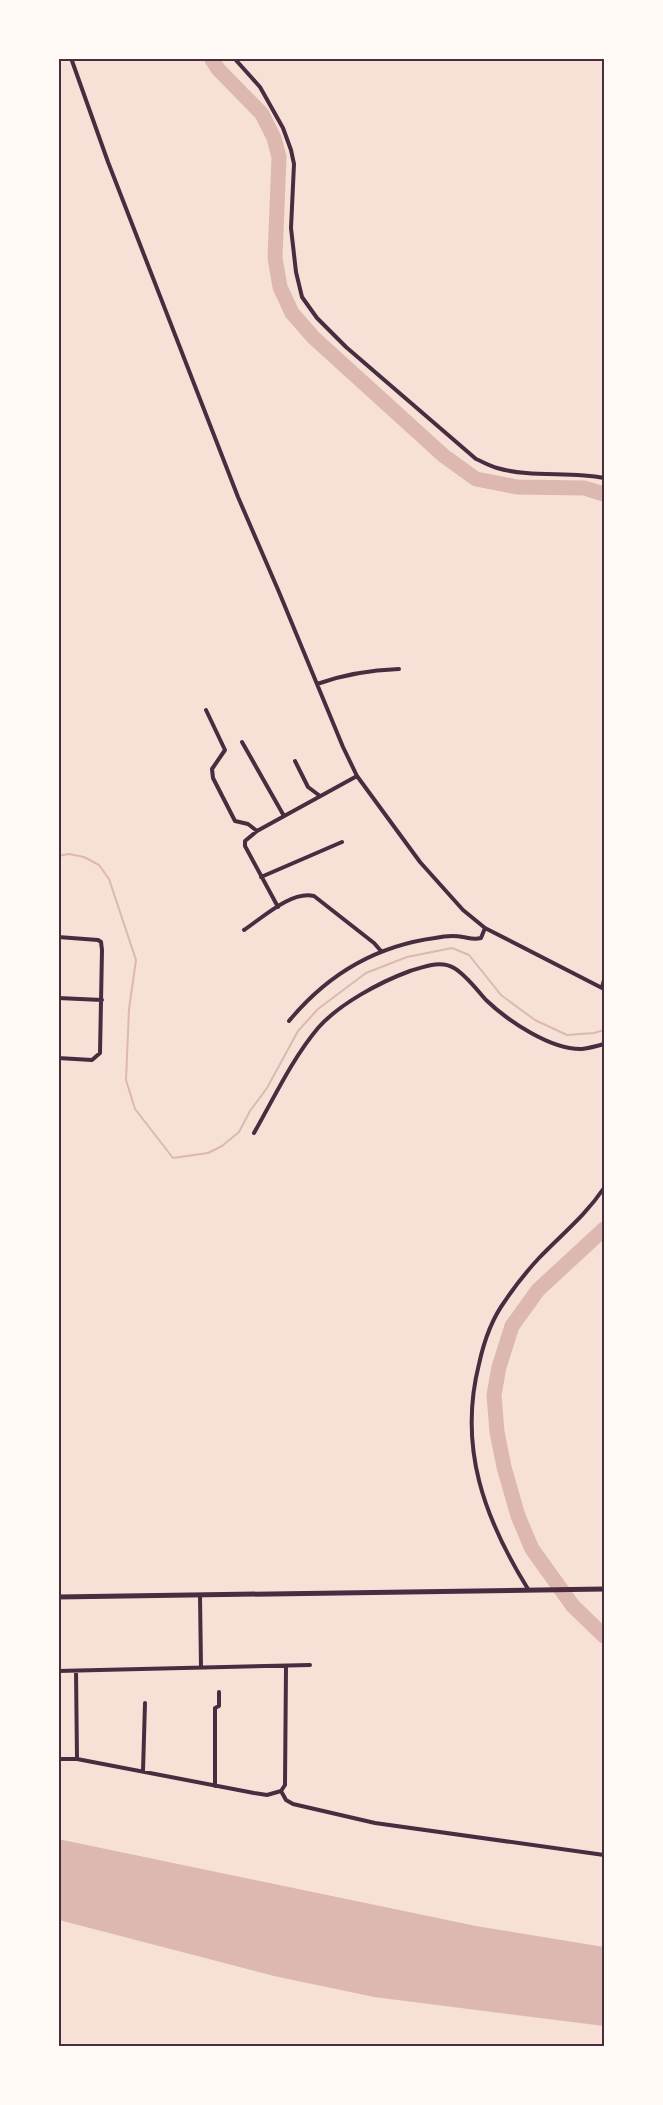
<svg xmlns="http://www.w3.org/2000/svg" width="663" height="2105" font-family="Ubuntu,sans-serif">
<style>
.water{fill:#dcb8b0}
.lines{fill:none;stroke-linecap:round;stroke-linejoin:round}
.stream{stroke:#dcb8b0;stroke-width:2}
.river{stroke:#dcb8b0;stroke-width:15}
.minor{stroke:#4a2c40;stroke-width:4}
.secondary{stroke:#4a2c40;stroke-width:5}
.neatline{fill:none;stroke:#4a2c40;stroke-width:2}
</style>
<rect width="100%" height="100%" fill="#f7e1d7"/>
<path class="water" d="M 58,1839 L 476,1926 L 604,1947 L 604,2026 L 374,1997 L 274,1976 L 59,1920 Z"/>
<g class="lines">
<path class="stream" d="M 58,856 L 69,854 L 84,857 L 99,865 L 109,879 L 136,960 L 129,1009 L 126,1080 L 135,1109 L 173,1158 L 208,1153 L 222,1146 L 239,1132 L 250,1111 L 267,1088 L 298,1031 L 318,1009 L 366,973 L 407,957 L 452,948 L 469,955 L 501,995 L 535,1020 L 567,1035 L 594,1033 L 604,1030"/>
<path class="river" d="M 211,58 L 218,69 L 262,114 L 274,138 L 279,157 L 275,258 L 280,287 L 292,313 L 314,338 L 444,456 L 476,479 L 517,487 L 584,488 L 604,494
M 604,1229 L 538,1290 L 512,1326 L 499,1367 L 494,1395 L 497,1432 L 504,1467 L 518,1516 L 532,1549 L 573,1606 L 604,1636"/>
<path class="minor" d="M 71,58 L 108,162 L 238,497 L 279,592 L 343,747 L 357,776 L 420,862 L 463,910 L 485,928 L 604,989
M 234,58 L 260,87 L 283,128 L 291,150 L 294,164 L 291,228 L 296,272 L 302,297 L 317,318 L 346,347 L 476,459 C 483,462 490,466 497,468 C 532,478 569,471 604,478
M 317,684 C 345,674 370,670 399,669
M 206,710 L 225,750 L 212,769 L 213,778 L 235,821 L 248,824 L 257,831
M 242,742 L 284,816
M 295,761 L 308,787 L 320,796
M 261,877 L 342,842
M 278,907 L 245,846 L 245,841 L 257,831 L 357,776
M 244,930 C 262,918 292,890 314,896 L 374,943 L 381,951
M 58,937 L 98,940 L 101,942 L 102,950 L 100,1053 L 92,1060 L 58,1058
M 602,987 L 604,980
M 58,998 L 102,1000
M 289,1021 C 327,975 375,946 435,938 C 444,936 454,935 463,937 C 469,938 474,940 481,938 L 485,928
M 254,1133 C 274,1098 292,1059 318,1028 C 339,1004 380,982 410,971 C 424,967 440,960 454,968 C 466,975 477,990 486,1000 C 508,1021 551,1050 582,1049 C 589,1048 597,1046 604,1044
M 528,1589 C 484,1518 458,1447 479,1364 C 484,1341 491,1320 505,1301 C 515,1286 527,1271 539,1258 C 562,1234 585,1216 604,1188
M 200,1596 L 201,1667
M 58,1671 L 310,1665
M 76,1671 L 77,1759
M 58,1759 L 77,1759 L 254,1793 L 267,1795 L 281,1791
M 143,1771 L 145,1703
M 215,1786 L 215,1708 L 219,1706 L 219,1692
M 281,1791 L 286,1800 L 293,1804 L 375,1823 L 604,1855
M 281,1791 L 285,1785 L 286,1667"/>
<path class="secondary" d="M 58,1597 L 604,1589"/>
</g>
<rect width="663" height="2105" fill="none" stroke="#fffaf5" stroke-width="120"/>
<rect x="60" y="60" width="543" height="1985" class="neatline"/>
</svg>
